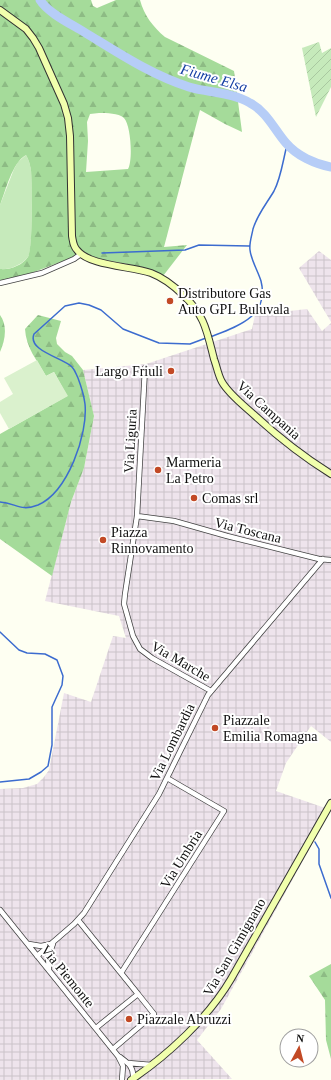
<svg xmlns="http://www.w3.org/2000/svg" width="331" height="1080" font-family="'Times New Roman',serif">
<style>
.industrial{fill:url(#industrial-grid)}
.grass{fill:#c6eabb}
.forest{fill:url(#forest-firs);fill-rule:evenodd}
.garden{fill:url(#garden-furrows)}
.pitch{fill:#daf1cd}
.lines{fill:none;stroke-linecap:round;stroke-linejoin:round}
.stream{stroke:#3c6ccf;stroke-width:1.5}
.river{stroke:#b6cdf7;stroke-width:9}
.street-casing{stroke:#434343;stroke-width:6}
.secondary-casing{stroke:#323232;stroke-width:8}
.street{stroke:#fff;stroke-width:4.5}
.secondary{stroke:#f1ffad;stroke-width:6}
.poi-dot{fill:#c24925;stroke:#fff;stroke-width:1.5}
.labels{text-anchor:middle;stroke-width:4;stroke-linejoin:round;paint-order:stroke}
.poi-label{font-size:14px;fill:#101010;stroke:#fff;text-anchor:start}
.street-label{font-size:14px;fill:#101010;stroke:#fff}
.water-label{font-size:15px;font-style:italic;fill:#163fa4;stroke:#fff}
</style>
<defs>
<pattern id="industrial-grid" width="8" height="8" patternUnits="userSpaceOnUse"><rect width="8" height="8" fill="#eee4ec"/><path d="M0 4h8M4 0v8" fill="none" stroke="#cbc3c9"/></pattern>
<pattern id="forest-firs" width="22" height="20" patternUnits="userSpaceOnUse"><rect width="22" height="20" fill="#a5db9a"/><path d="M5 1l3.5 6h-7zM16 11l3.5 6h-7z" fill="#8dbb84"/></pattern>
<pattern id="garden-furrows" width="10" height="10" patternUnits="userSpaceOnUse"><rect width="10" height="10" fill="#c6eabb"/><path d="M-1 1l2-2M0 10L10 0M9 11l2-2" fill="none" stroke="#a9c8a0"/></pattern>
</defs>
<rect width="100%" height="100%" fill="#fefff2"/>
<path class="industrial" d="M 319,251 L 331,260 L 331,322 L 299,268 Z
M 307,309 L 322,331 L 331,323 L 331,742 L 311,726 L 286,763 L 276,791 L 331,810 L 221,1009 L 197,1040 L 232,1079 L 0,1080 L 0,789 L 23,788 L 37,784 L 44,777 L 49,770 L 64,693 L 91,702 L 113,636 L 126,638 L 119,616 L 45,601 L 71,502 L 84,468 L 94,416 L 83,370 L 146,364 L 252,329 L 255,315 Z"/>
<path class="grass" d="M 26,155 C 29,160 30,165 31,170 C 32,183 33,249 28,257 C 22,265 9,270 0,269 L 0,205 L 14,169 L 18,162 Z"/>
<path class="forest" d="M 0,0 L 91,0 L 93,6 L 97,8 L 116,0 L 140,0 C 144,15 153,27 165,37 L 234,71 L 242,132 L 225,124 L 200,110 L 164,247 L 187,245 L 163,276 C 139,261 109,265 84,253 L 0,285 L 0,269 C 9,270 22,266 28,257 C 33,248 32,183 31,170 C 30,165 29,160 26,155 C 12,163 6,190 0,205 ZM 99,113 C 107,113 118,113 124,118 C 131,125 133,161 128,169 L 86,172 L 88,141 L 87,122 L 90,114 Z
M 0,315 C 8,326 5,341 0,352 Z
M 38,315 L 61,321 L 56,338 L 57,344 L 65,352 L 72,356 L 83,370 L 94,416 L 84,468 L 71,502 L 52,576 L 0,539 L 0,434 L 67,396 L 54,372 L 46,376 C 37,360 26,348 25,329 Z
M 331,964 L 331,1059 L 326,1040 L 325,1000 L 309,976 Z"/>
<path class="garden" d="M 319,42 L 322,53 L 331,48 L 331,87 L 316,117 L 302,48 Z"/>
<path class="pitch" d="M 37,360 L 46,376 L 54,372 L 68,396 L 9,429 L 0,413 L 0,402 L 13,394 L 4,378 Z"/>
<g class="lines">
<path class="stream" d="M 102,253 L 185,250 L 199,245 L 249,246
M 210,337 C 236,327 270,317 261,281 C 258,271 251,260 250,250 C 249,243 252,235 253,229 C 257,215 267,203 274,191 C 281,178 283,160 287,145
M 0,502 C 16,503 20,512 38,505 C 68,492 88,434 85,404 C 84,396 81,386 78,378 C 76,374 75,370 72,367 C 64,358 27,351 34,334 L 65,306 L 79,303 L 89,305 L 101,310 L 123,329 L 159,343 L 190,344 L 206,338
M 0,632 L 19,650 L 27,653 L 45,654 L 57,660 L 63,676 L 62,685 L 52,707 L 52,745 L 48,766 L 41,772 L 29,779 L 0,782
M 315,842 L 319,849 L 319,864 L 331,898"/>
<path class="river" d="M 40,0 C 48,13 71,24 84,32 C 117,52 151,75 189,87 C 209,93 232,92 250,103 C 267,112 274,129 286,143 C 297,156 315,164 331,167"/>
<defs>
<path id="street" d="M 0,283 L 42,273 L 74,259 L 81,254
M 145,368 L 137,516 L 125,594 L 124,604 L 126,611 L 133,636 L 140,649 L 152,658 L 211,691
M 137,516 L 174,521 L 227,536 L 319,559 L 331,560
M 0,910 L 118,1056 L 123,1066 L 122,1080
M 78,920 L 138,994
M 29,944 L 41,946 L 51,944
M 37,956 L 74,924 L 84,913 L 159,794 L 208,695 L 323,559
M 49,970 L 48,957 L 53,944
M 121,973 L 224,811 L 167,778
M 96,1028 L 138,994 L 154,1014 L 113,1049
M 120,1057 C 128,1063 134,1067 133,1078
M 128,1063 L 152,1065"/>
<path id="secondary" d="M 0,10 L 26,29 L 33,38 L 39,48 L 64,104 L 68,118 L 70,136 L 72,236 C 73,241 73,246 77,250 C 89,266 131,266 151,273 C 164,278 174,286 183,295 C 205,315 207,332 214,359 C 217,367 218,375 222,382 C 229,394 242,404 252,413 C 277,436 302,456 331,474
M 131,1080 C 168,1055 208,1018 231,979 L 331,803"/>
</defs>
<use href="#street" class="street-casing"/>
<use href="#secondary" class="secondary-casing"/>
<use href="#street" class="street"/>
<use href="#secondary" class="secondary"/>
</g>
<g class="poi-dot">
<circle cx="170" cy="301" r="4"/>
<circle cx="171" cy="371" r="4"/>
<circle cx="158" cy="470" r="4"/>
<circle cx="194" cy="498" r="4"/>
<circle cx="103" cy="540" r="4"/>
<circle cx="215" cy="728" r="4"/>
<circle cx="129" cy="1019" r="4"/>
</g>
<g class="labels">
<g class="poi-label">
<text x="178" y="298">Distributore Gas<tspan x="178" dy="16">Auto GPL Buluvala</tspan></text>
<text x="163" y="376" text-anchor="end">Largo Friuli</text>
<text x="166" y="467">Marmeria<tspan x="166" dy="16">La Petro</tspan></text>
<text x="202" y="503">Comas srl</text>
<text x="111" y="537">Piazza<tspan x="111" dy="16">Rinnovamento</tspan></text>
<text x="223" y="725">Piazzale<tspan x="223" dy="16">Emilia Romagna</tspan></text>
<text x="137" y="1024">Piazzale Abruzzi</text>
</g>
<g class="street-label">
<text transform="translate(269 410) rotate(42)" y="5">Via Campania</text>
<text transform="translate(130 441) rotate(-87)" y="5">Via Liguria</text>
<text transform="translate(248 530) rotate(14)" y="5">Via Toscana</text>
<text transform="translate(181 661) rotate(30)" y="5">Via Marche</text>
<text transform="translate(172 742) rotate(-64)" y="5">Via Lombardia</text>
<text transform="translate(181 859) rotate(-58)" y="5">Via Umbria</text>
<text transform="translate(234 947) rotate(-60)" y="5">Via San Gimignano</text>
<text transform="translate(68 976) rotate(51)" y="5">Via Piemonte</text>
</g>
<g class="water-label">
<text transform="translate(214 78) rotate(16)" y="5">Fiume Elsa</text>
</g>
</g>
<g transform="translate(299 1048) rotate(7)"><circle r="19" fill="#ffffff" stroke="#9f9f9f"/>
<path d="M0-3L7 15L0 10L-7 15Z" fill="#c24925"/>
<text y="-6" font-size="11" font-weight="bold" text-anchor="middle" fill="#101010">N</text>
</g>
</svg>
